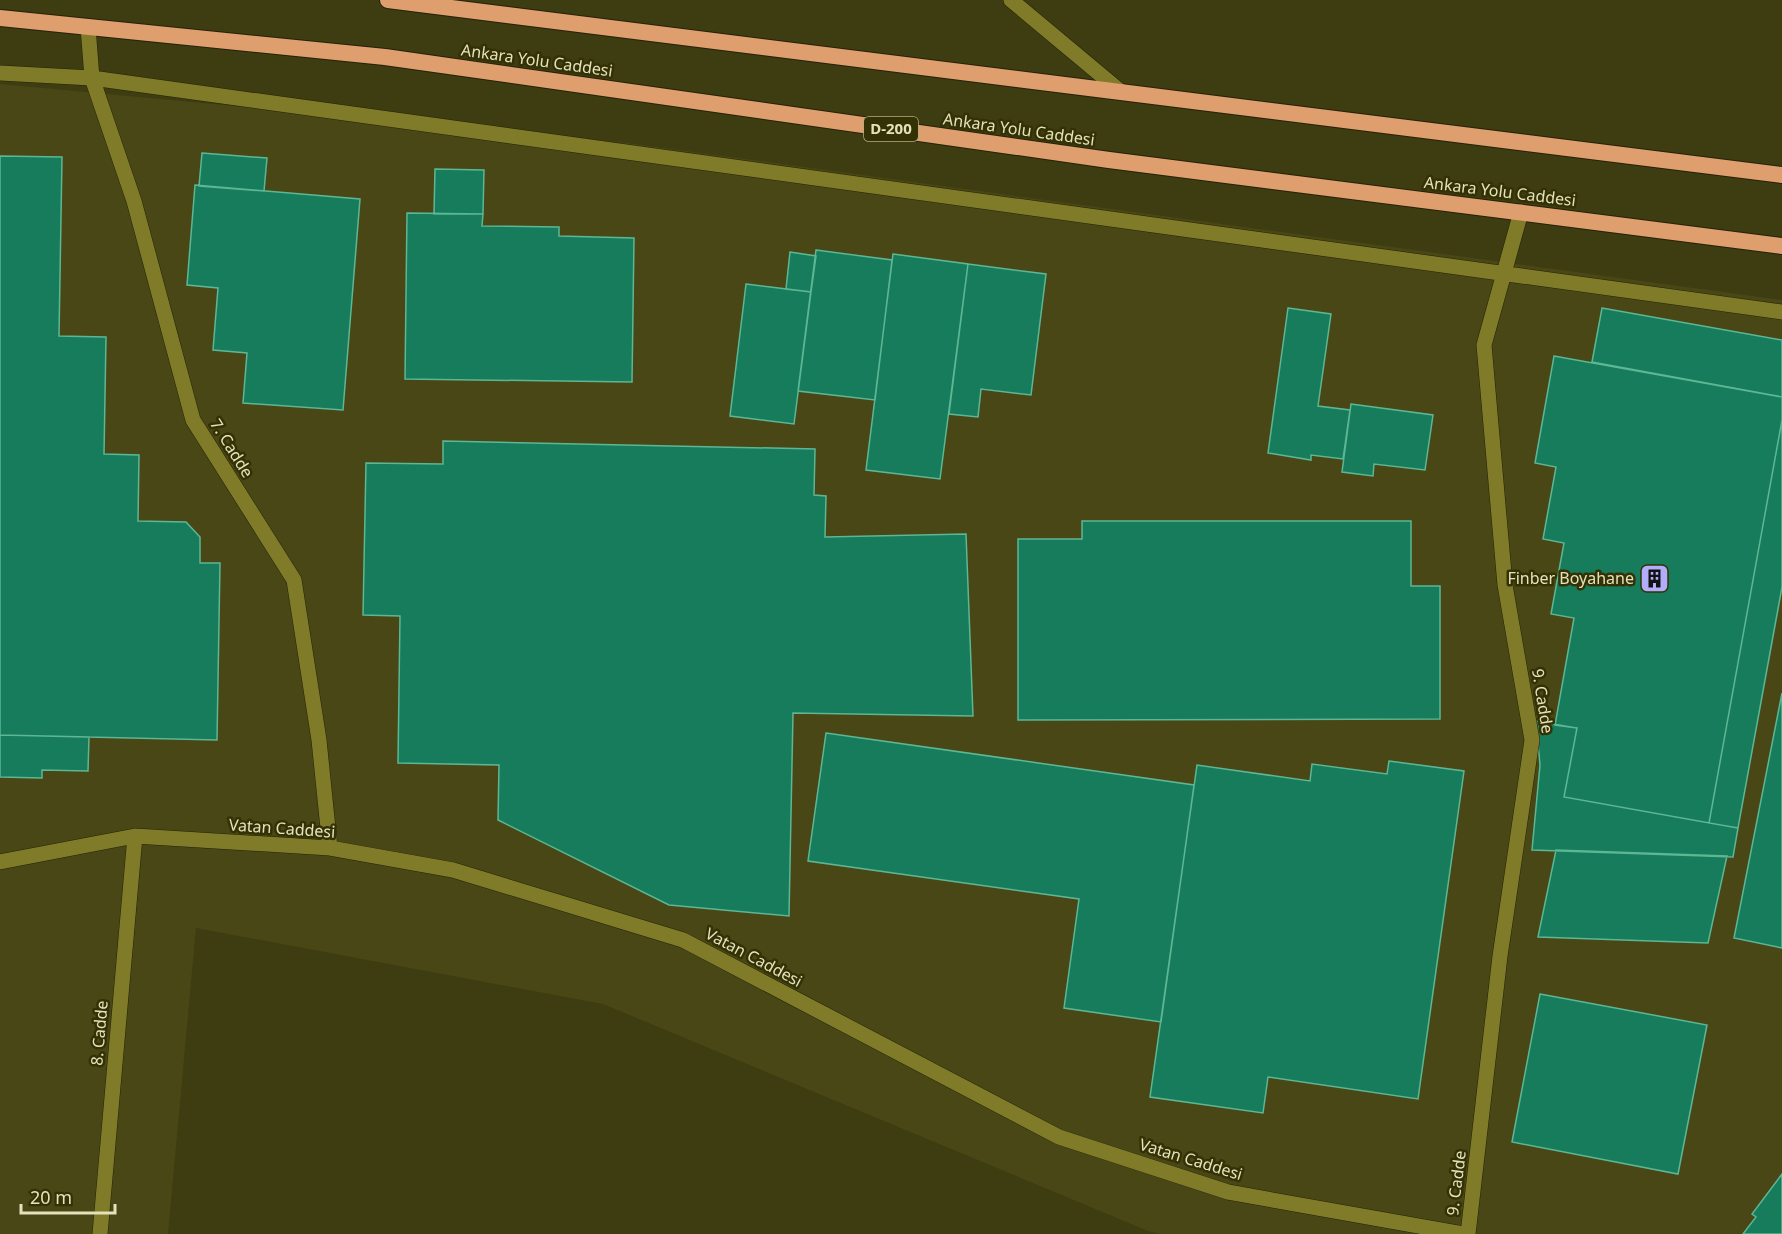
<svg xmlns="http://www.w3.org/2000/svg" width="1782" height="1234" font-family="'Noto Sans',sans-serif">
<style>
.built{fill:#494716}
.building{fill:#167c5c;stroke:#5db794;stroke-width:1.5}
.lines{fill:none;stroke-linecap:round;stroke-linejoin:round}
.service-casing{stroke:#242209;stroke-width:16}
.trunk-casing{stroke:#242209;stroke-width:18}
.service{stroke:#807b29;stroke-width:15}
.trunk{stroke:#de9e6e;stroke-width:16}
.labels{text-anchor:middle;stroke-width:5;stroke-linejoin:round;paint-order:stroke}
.shield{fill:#343105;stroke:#aead84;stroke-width:1.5}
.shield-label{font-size:15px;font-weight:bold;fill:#e3e2bb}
.street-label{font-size:16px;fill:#e3e2bb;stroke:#343105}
.poi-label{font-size:16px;fill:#e3e2bb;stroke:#343105;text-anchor:end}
</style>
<rect width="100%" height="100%" fill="#3e3c11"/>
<path class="built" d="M 0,84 L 627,143 L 1782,300 L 1782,1234 L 1160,1234 L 1148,1231 L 603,1004 L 196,928 L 168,1234 L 0,1234 Z"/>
<path class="building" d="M 202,153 L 267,158 L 264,191 L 199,186 Z
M 0,156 L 62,157 L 59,336 L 106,337 L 104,454 L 139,455 L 138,521 L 186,522 L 200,537 L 200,563 L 220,563 L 217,740 L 0,735 Z
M 435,169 L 484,170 L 483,214 L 434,214 Z
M 195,185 L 360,199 L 343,410 L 243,403 L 247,353 L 213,350 L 218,288 L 187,285 Z
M 407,213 L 483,214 L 482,226 L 559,227 L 559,236 L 634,238 L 632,382 L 405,379 Z
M 816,250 L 892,260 L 875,400 L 798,391 Z
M 790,252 L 816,256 L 811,292 L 786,289 Z
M 893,254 L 968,264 L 940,479 L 866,470 Z
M 968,264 L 1046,274 L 1031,395 L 981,389 L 978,417 L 949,414 Z
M 746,284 L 811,292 L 794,424 L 730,416 Z
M 1288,308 L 1331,314 L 1318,406 L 1350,410 L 1343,459 L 1311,455 L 1311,460 L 1268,453 Z
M 1602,308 L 1782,340 L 1782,397 L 1592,362 Z
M 1554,356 L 1782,397 L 1782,420 L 1709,823 L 1564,797 L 1577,728 L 1555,725 L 1574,618 L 1551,614 L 1564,543 L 1543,539 L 1556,467 L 1535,463 Z
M 1351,404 L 1433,415 L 1425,470 L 1374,464 L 1373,476 L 1342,472 Z
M 1782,420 L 1782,587 L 1738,828 L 1709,823 Z
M 443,441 L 815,449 L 814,495 L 826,496 L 825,537 L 966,534 L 973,716 L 793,713 L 789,916 L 669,905 L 498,820 L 499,765 L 398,763 L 400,616 L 363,615 L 366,463 L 443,464 Z
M 1082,521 L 1411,521 L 1411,586 L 1440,586 L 1440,719 L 1018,720 L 1018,539 L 1082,539 Z
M 1782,693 L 1782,948 L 1734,938 Z
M 1536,721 L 1577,728 L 1564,797 L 1738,828 L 1733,857 L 1532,850 L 1540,765 Z
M 826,733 L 1194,785 L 1161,1022 L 1064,1008 L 1079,899 L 808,861 Z
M 0,735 L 89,737 L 88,771 L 42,770 L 42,778 L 0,777 Z
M 1389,761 L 1464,771 L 1418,1099 L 1268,1077 L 1263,1113 L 1150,1097 L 1197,765 L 1310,781 L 1312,764 L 1387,774 Z
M 1556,850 L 1727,856 L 1708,943 L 1538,937 Z
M 1540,994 L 1707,1025 L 1678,1174 L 1512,1142 Z
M 1782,1174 L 1782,1234 L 1743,1234 L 1756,1217 L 1752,1214 Z"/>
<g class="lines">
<defs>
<path id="service" d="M 1011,0 L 1120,91
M 88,27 L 92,78 L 134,201 L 193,420 L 294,580 L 319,740 L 330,848
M 0,73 L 92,78 L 1782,312
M 0,862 L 135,836 L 330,848 L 453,870 L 683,940 L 1059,1137 L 1228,1192 L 1463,1234
M 100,1234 L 135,836
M 1468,1234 L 1500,956 L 1532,740 L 1505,585 L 1484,345 L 1521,212"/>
<path id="trunk" d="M 388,0 L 1782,175
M 0,18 L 385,57 L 1109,160 L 1782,246"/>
</defs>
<use href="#service" class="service-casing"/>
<use href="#trunk" class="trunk-casing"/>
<use href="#service" class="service"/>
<use href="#trunk" class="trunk"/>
</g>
<defs>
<symbol id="building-square" viewBox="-11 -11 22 22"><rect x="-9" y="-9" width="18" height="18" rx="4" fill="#b1adfa" stroke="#343105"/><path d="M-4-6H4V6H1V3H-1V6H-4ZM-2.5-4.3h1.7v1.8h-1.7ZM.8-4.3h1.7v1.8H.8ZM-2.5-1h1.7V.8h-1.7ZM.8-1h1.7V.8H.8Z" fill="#111"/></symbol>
</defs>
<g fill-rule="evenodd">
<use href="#building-square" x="1638" y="562" width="33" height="33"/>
</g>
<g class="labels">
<rect class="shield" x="864" y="117" width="54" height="24" rx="4.5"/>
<g class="shield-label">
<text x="891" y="134">D-200</text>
</g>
<g class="street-label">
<text transform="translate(537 60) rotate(8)" y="6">Ankara Yolu Caddesi</text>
<text transform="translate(1019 129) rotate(8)" y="6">Ankara Yolu Caddesi</text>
<text transform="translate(1500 191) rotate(7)" y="6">Ankara Yolu Caddesi</text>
<text transform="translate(232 448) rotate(58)" y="6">7. Cadde</text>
<text transform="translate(1543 701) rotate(81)" y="6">9. Cadde</text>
<text transform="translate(282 828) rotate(4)" y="6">Vatan Caddesi</text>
<text transform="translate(754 957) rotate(28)" y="6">Vatan Caddesi</text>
<text transform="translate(99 1033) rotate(-85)" y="6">8. Cadde</text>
<text transform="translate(1191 1159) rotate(17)" y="6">Vatan Caddesi</text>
<text transform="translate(1456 1183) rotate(-83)" y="6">9. Cadde</text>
</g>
<g class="poi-label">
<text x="1634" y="584">Finber Boyahane</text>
</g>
</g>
<path d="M21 1204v9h94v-9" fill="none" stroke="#e3e2bb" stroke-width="3"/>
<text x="30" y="1204" font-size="18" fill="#e3e2bb" stroke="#343105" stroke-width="4.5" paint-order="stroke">20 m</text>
</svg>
